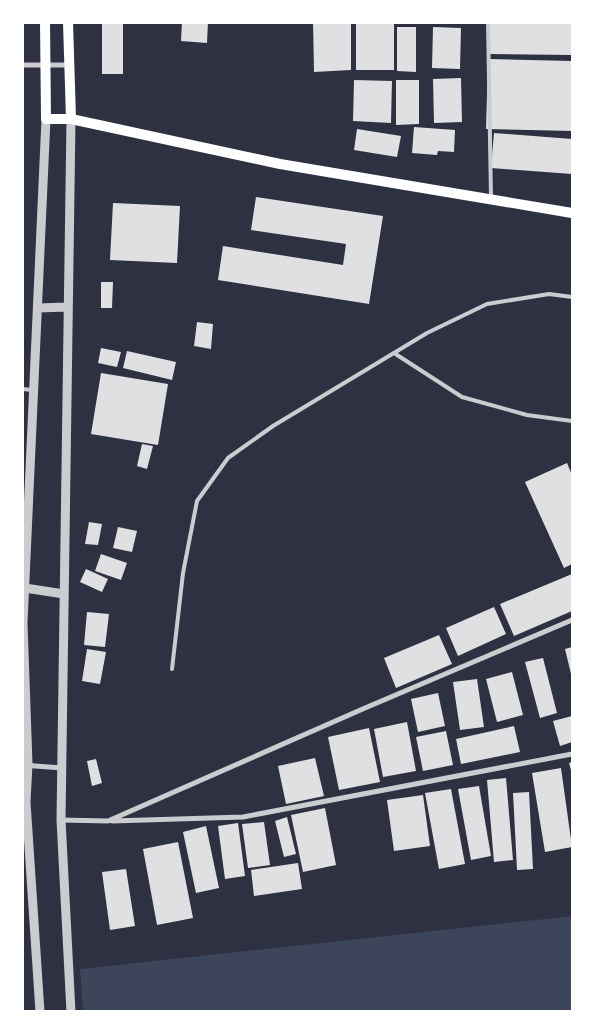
<svg xmlns="http://www.w3.org/2000/svg" width="595" height="1034" font-family="'IBM Plex Sans',sans-serif">
<style>
.green{fill:#3c4559}
.building{fill:#e0e0e3}
.lines{fill:none;stroke-linecap:round;stroke-linejoin:round}
.service{stroke:#caccd0;stroke-width:4}
.minor{stroke:#caccd0;stroke-width:5}
.tertiary{stroke:#caccd0;stroke-width:9}
.secondary{stroke:#fff;stroke-width:10}
</style>
<rect width="100%" height="100%" fill="#2d3142"/>
<path class="green" d="M 572,916 L 572,1011 L 83,1011 L 80,969 Z"/>
<path class="building" d="M 102,22 L 123,22 L 123,74 L 102,74 Z
M 182,22 L 208,22 L 207,43 L 181,41 Z
M 313,22 L 351,22 L 351,70 L 314,72 Z
M 490,22 L 572,22 L 572,55 L 489,54 Z
M 356,24 L 394,24 L 394,70 L 356,70 Z
M 397,27 L 416,27 L 416,72 L 397,71 Z
M 433,27 L 461,28 L 460,69 L 432,68 Z
M 488,59 L 572,61 L 572,131 L 486,129 Z
M 461,78 L 462,122 L 434,123 L 433,79 Z
M 354,80 L 392,81 L 391,123 L 353,121 Z
M 396,80 L 419,80 L 419,124 L 396,125 Z
M 414,127 L 455,130 L 454,152 L 438,151 L 437,155 L 412,153 Z
M 357,129 L 401,136 L 397,157 L 354,150 Z
M 494,133 L 572,139 L 572,174 L 491,168 Z
M 256,197 L 383,216 L 369,304 L 218,280 L 223,246 L 343,265 L 346,244 L 251,230 Z
M 113,203 L 180,206 L 177,263 L 110,260 Z
M 101,282 L 113,282 L 112,308 L 101,308 Z
M 197,322 L 213,324 L 211,349 L 194,346 Z
M 101,348 L 121,352 L 117,367 L 98,363 Z
M 127,351 L 176,362 L 172,380 L 123,368 Z
M 101,373 L 168,384 L 158,445 L 91,434 Z
M 142,444 L 153,446 L 147,469 L 137,466 Z
M 567,463 L 572,475 L 572,564 L 564,568 L 525,482 Z
M 89,522 L 102,524 L 98,545 L 85,544 Z
M 118,527 L 137,531 L 132,552 L 113,548 Z
M 101,554 L 127,563 L 121,580 L 95,571 Z
M 86,569 L 108,579 L 102,592 L 80,582 Z
M 572,574 L 572,611 L 514,636 L 500,604 Z
M 494,607 L 506,634 L 458,656 L 446,628 Z
M 87,612 L 109,614 L 105,647 L 84,645 Z
M 439,635 L 452,664 L 396,688 L 384,658 Z
M 572,647 L 572,678 L 565,649 Z
M 87,649 L 106,652 L 100,684 L 82,681 Z
M 543,658 L 557,713 L 540,718 L 525,662 Z
M 512,672 L 523,715 L 497,722 L 486,679 Z
M 477,679 L 484,727 L 460,730 L 453,682 Z
M 438,693 L 445,726 L 418,732 L 411,699 Z
M 572,716 L 572,742 L 560,746 L 553,721 Z
M 407,722 L 416,771 L 383,777 L 374,729 Z
M 514,726 L 520,752 L 461,764 L 456,739 Z
M 369,728 L 380,782 L 339,790 L 328,737 Z
M 446,731 L 453,765 L 423,771 L 416,737 Z
M 315,758 L 324,796 L 286,804 L 278,766 Z
M 96,759 L 102,783 L 92,786 L 87,761 Z
M 572,762 L 572,774 L 569,763 Z
M 561,768 L 572,847 L 545,852 L 532,773 Z
M 506,778 L 513,860 L 494,862 L 487,780 Z
M 479,786 L 491,856 L 471,860 L 458,789 Z
M 451,789 L 465,864 L 439,869 L 425,793 Z
M 529,792 L 533,869 L 517,870 L 513,793 Z
M 423,795 L 430,846 L 394,851 L 387,800 Z
M 325,808 L 336,865 L 303,872 L 291,815 Z
M 287,817 L 296,854 L 284,857 L 275,821 Z
M 264,822 L 270,865 L 248,868 L 242,824 Z
M 238,823 L 245,876 L 225,879 L 218,826 Z
M 206,826 L 219,888 L 196,893 L 183,832 Z
M 178,842 L 193,918 L 157,925 L 143,849 Z
M 298,863 L 302,889 L 254,896 L 251,870 Z
M 126,869 L 135,926 L 110,930 L 102,872 Z"/>
<g class="lines">
<path class="service" d="M 488,22 L 491,198
M 394,353 L 462,397 L 527,415 L 572,421
M 22,389 L 33,390
M 172,669 L 183,573 L 197,501 L 228,458 L 273,426 L 427,333 L 487,304 L 549,294 L 572,297"/>
<path class="minor" d="M 22,65 L 69,65
M 22,765 L 62,768
M 61,820 L 108,821 L 365,708 L 572,620
M 112,821 L 243,817 L 572,754"/>
<path class="tertiary" d="M 71,119 L 61,820 L 71,1012
M 38,308 L 67,307
M 25,588 L 64,594
M 40,1012 L 26,802 L 28,764 L 23,623 L 46,119"/>
<path class="secondary" d="M 45,22 L 46,119 L 71,119 L 280,164 L 572,213
M 68,22 L 71,119"/>
</g>
<rect width="595" height="1034" fill="none" stroke="#ffffff" stroke-width="48"/>
</svg>
